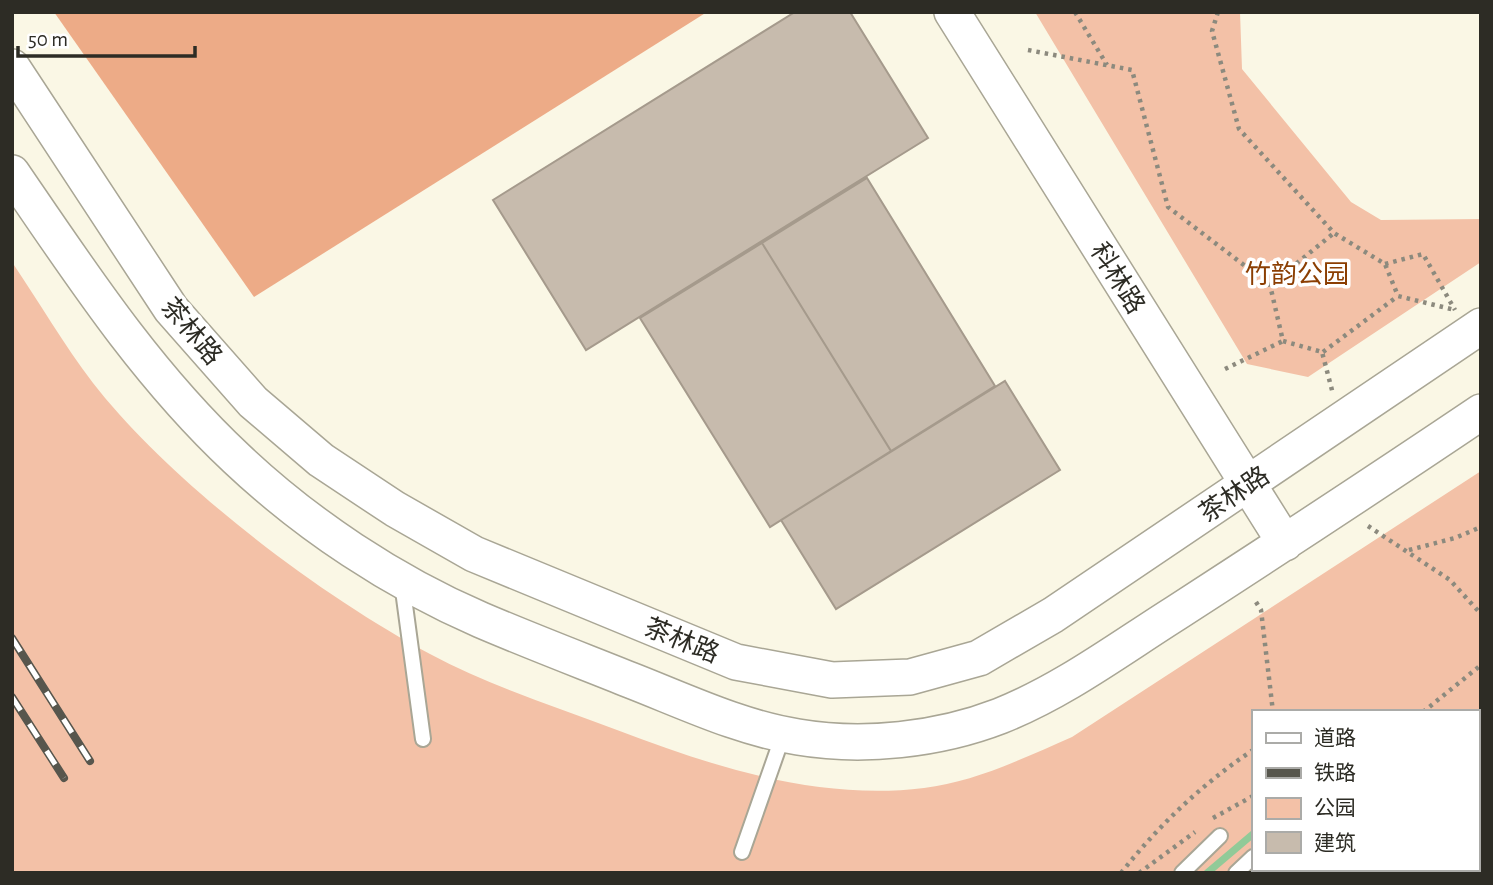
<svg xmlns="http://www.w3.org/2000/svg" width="1493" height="885" font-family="'Alegreya Sans','Noto Sans SC',sans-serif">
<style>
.green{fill:#f3c1a7;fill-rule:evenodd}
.forest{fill:#edab87}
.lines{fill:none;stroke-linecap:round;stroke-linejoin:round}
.stream{stroke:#91ca98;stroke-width:7}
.building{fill:#c7bbad;stroke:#a59a8c;stroke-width:2}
.service-casing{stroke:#a9a695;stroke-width:18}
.tertiary-casing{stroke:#a9a695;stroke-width:38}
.path{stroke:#8c8a7e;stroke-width:4.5;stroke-dasharray:3.5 5;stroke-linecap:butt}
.service{stroke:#fff;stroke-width:14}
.tertiary{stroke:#fff;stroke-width:35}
.rail-casing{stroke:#57564d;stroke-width:8}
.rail{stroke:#fff;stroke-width:5;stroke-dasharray:16;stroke-linecap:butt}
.path-bridge{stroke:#8c8a7e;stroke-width:4.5;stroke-dasharray:3.5 5;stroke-linecap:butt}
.labels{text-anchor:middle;stroke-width:7;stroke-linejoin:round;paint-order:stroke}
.park-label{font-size:26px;fill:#8b3e02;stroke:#fff}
.street-label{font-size:26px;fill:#2d2c25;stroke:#fff}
</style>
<rect width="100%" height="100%" fill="#faf7e5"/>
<path class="green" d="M 1035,12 L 1240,12 L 1242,69 L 1351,202 L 1381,220 L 1481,219 L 1481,262 L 1308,377 L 1247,364 Z
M 12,262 C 39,302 64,345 93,383 C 170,482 319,595 430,654 C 489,686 555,706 617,730 C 714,767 819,801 924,788 C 975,782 1026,757 1072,737 L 1481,471 L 1481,873 L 12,873 ZM 1253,712 L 1477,712 L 1477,869 L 1253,869 Z"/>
<path class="forest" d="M 54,12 L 707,12 L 254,297 Z"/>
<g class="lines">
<path class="stream" d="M 1474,869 L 1481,872
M 1207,873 L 1253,834"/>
</g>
<path class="building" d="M 795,12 L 850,12 L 928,138 L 586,350 L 493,200 Z
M 867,178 L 995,386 L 891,451 L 762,243 Z
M 762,243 L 891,451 L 770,527 L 640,318 Z
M 1005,381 L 1060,470 L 836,609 L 781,520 Z"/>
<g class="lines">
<defs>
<path id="service" d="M 402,583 L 423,739
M 742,852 L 783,735
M 1425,869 L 1434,873
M 1182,873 L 1220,836
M 1236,873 L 1253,857"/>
<path id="tertiary" d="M 952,12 L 1285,543
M 12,67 L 171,309 L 253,402 L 321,460 L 395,509 L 474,554 L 736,662 L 832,680 L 910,677 L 979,658 L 1053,615 L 1481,326
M 12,173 C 81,274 147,375 237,459 C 307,525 393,582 481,620 C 530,641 580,660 630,680 C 684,701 740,728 798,737 C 863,748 938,740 1000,716 C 1063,691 1119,649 1176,613 C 1278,547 1380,480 1481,412"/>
</defs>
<use href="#service" class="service-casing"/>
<use href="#tertiary" class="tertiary-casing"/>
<path class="path" d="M 1075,12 L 1107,65
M 1218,12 L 1212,31 L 1239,129 L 1334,233 L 1385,264 L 1398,296 L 1455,310
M 1028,50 L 1132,70 L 1168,207 L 1270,285 L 1283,341 L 1322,352 L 1333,394
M 1385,264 L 1423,254 L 1455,310
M 1270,285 L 1334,233
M 1323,352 L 1398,296
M 1225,369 L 1283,341
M 1368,526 L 1450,580 L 1481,614
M 1409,550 L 1455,538 L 1481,527
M 1256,602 L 1261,610 L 1273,712
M 1423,712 L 1481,665
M 1477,774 L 1481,771
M 1477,812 L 1481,814
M 1213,818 L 1253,796
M 1477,842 L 1481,844
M 1121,873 C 1159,825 1202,784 1253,750
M 1139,873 L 1195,832"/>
<use href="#service" class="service"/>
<use href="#tertiary" class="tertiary"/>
<defs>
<path id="rail" d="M 12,638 L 90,761
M 12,697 L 64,778"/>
</defs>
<use href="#rail" class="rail-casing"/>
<use href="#rail" class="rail"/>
<path class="path-bridge" d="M 1481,768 L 1478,782 L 1481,793"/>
</g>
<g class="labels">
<g class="park-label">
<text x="1297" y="283">竹韵公园</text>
</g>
<g class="street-label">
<text transform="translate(1118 278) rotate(58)" y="9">科林路</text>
<text transform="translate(192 331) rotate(50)" y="9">茶林路</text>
<text transform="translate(1234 494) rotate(-34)" y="9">茶林路</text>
<text transform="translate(682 640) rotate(22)" y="9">茶林路</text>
</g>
</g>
<rect width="1493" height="885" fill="none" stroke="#2d2c25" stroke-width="28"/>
<rect x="1252" y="710" width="228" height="161" fill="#ffffff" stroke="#ababa8" stroke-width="2"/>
<rect x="1266" y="733" width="35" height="10" fill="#ffffff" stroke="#ababa8" stroke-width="2"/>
<text x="1314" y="745" font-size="21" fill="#2d2c25">道路</text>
<rect x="1266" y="768" width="35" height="10" fill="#57564d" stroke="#ababa8" stroke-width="2"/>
<text x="1314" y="780" font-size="21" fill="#2d2c25">铁路</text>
<rect x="1266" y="798" width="35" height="21" fill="#f3c1a7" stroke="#ababa8" stroke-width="2"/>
<text x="1314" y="815" font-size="21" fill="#2d2c25">公园</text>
<rect x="1266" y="832" width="35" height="21" fill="#c7bbad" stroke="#ababa8" stroke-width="2"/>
<text x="1314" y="850" font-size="21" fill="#2d2c25">建筑</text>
<path d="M18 46v10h177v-10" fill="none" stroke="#2d2c25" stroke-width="3.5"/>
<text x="28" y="46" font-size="21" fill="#2d2c25" stroke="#ffffff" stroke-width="5" paint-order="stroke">50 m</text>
</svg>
